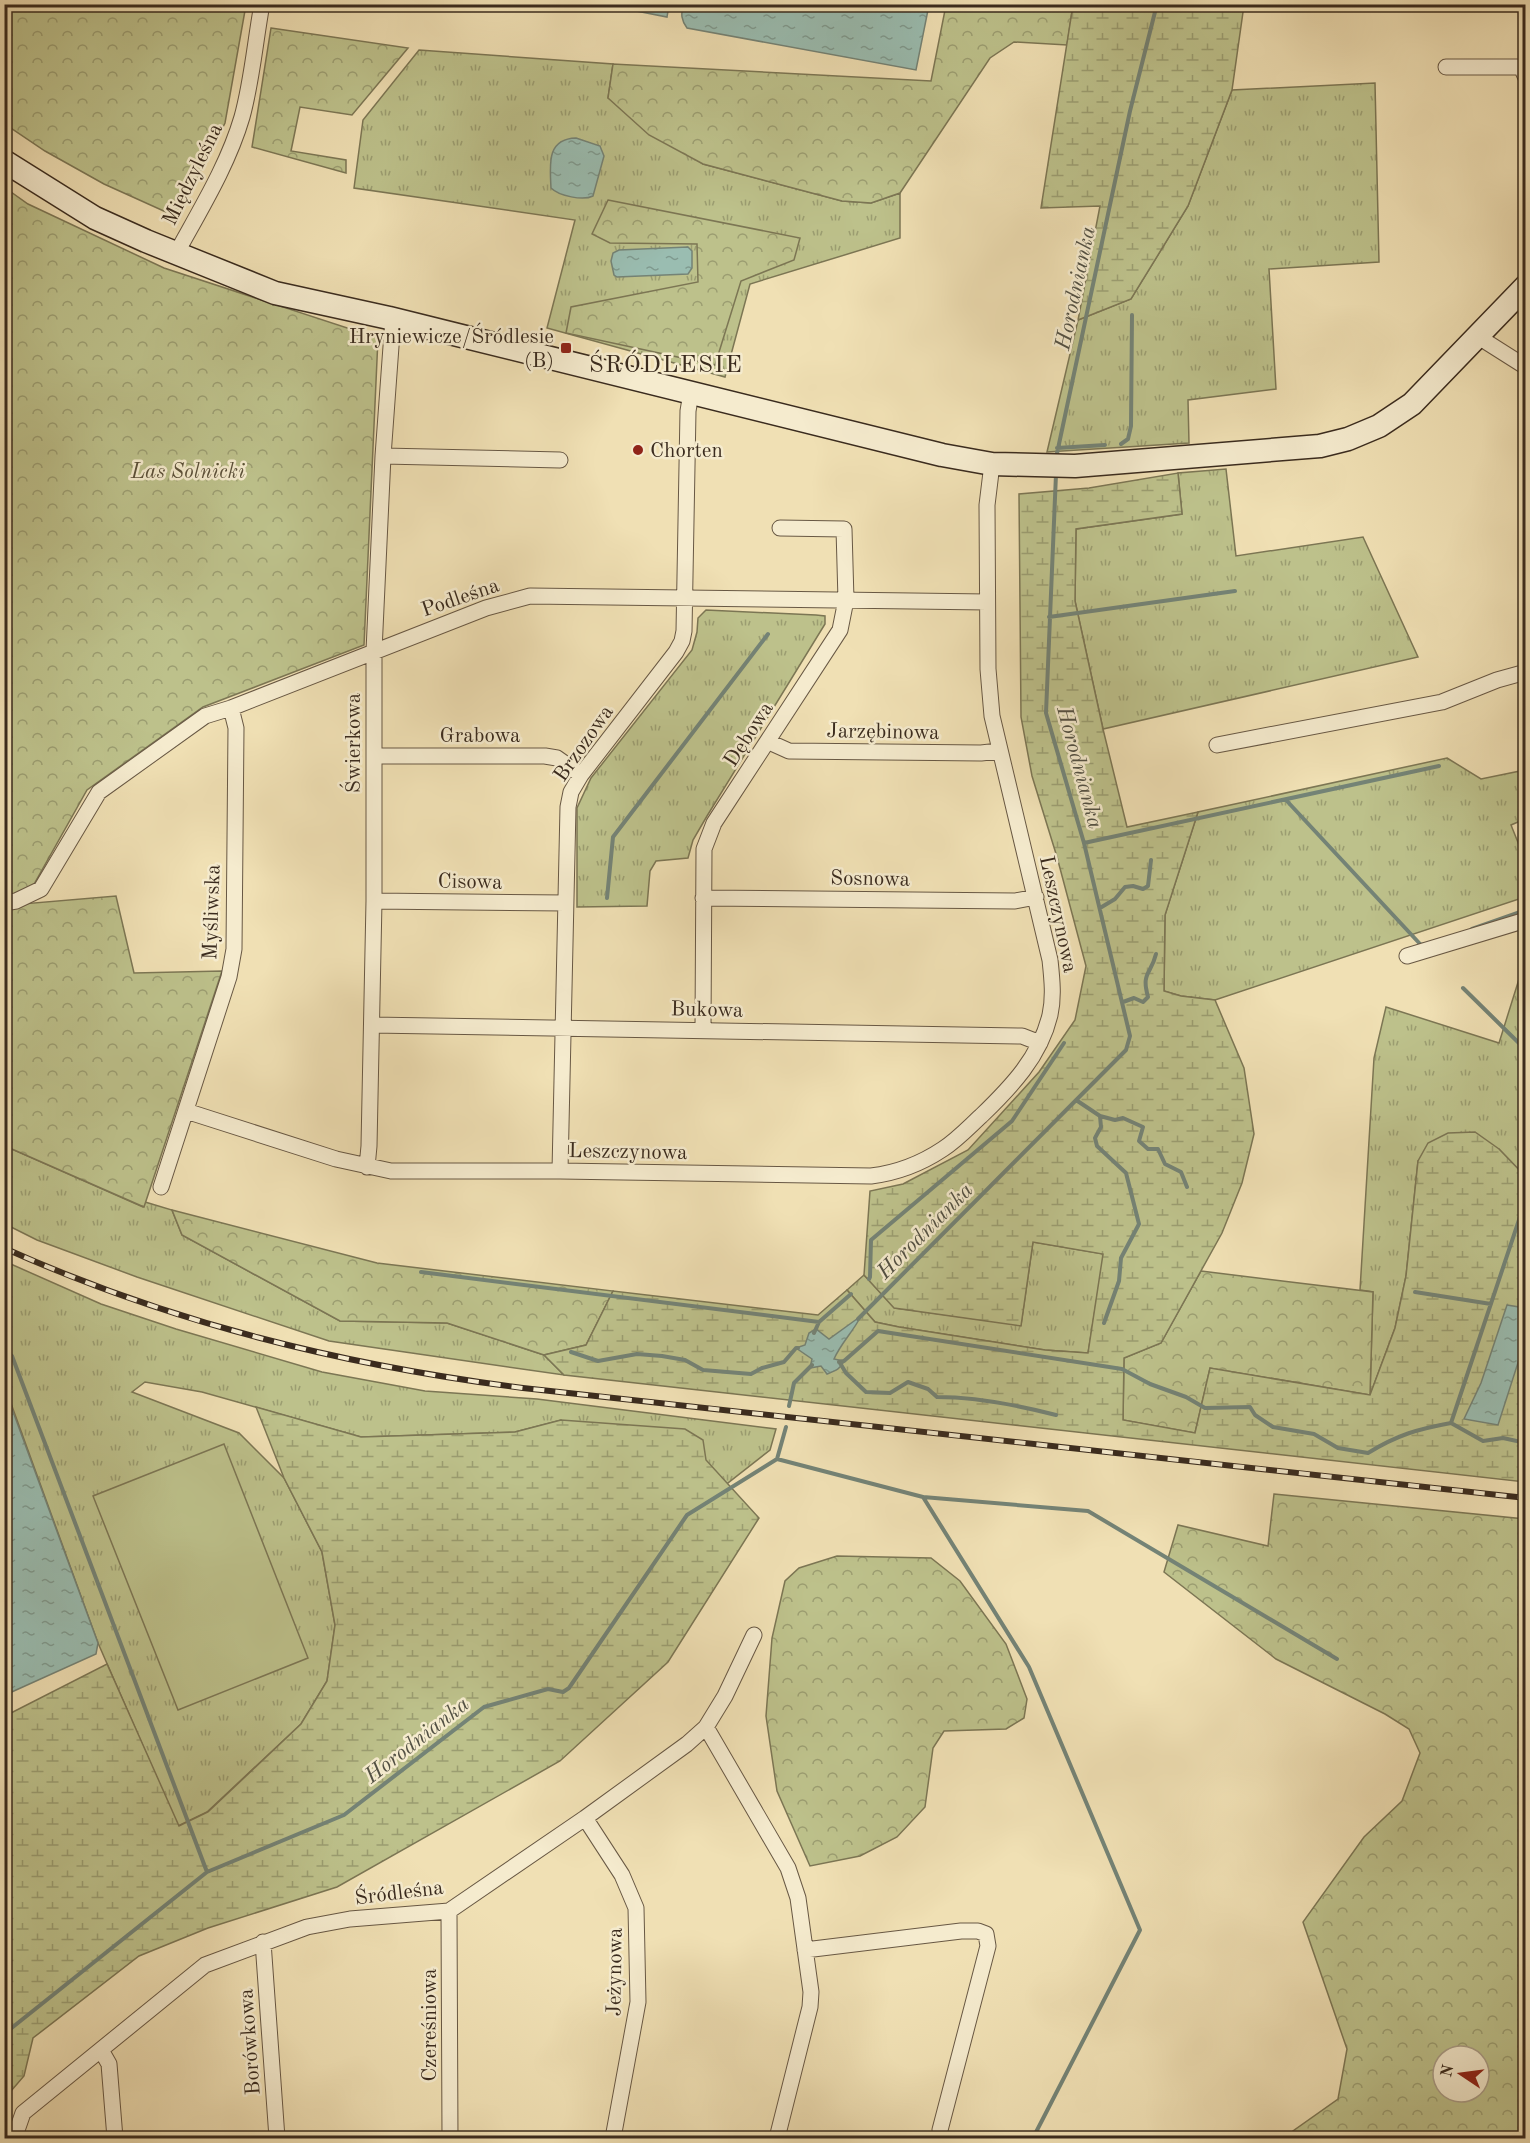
<svg xmlns="http://www.w3.org/2000/svg" width="1530" height="2143" font-family="'Old Standard TT',serif">
<style>
.grass{fill:url(#grass-tufts);stroke:#7c7654;stroke-width:1.5}
.forest{fill:url(#forest-crowns);stroke:#7c7654;stroke-width:1.5;fill-rule:evenodd}
.wetland{fill:url(#wetland-marsh);stroke:#7c7654;stroke-width:1.5}
.pitch{fill:#bdc18b;stroke:#7c7654;stroke-width:1.5}
.water{fill:url(#water-ripples);stroke:#748376;stroke-width:1.5}
.lines{fill:none;stroke-linecap:round;stroke-linejoin:round}
.stream{stroke:#748376;stroke-width:4}
.street-casing{stroke:#685844;stroke-width:17}
.secondary-casing{stroke:#3a2b1e;stroke-width:25}
.street{stroke:#f5ebce;stroke-width:15}
.secondary{stroke:#f5ebce;stroke-width:22}
.rail-casing{stroke:#3a2b1e;stroke-width:6}
.rail{stroke:#f5ebce;stroke-width:4;stroke-dasharray:11;stroke-linecap:butt}
.poi-dot{fill:#8f2418;stroke:#f5ebce;stroke-width:2}
.labels{text-anchor:middle;stroke-width:5;stroke-linejoin:round;paint-order:stroke}
.street-label{font-size:21px;fill:#3a2b1e;stroke:#f5ebce}
.poi-label{font-size:21px;fill:#3a2b1e;stroke:#f5ebce;text-anchor:end}
.park-label{font-size:21px;font-style:italic;fill:#5b5039;stroke:#f5ebce}
.water-label{font-size:22px;font-style:italic;fill:#525043;stroke:#f5ebce}
.quarter-label{font-size:24px;letter-spacing:1.5px;fill:#3a2b1e;stroke:#f5ebce}
</style>
<defs>
<pattern id="grass-tufts" width="24" height="20" patternUnits="userSpaceOnUse" patternTransform="scale(1.5)"><rect width="24" height="20" fill="#bdc18b"/><path d="M3 7l-1-3M5 7V3M7 7l1-3M15 17l-1-3M17 17v-4M19 17l1-3" fill="none" stroke="#9b9d71"/></pattern>
<pattern id="forest-crowns" width="20" height="18" patternUnits="userSpaceOnUse" patternTransform="scale(1.5)"><rect width="20" height="18" fill="#bdc18b"/><path d="M2 6a3 3 0 1 1 6 0M12 15a3 3 0 1 1 6 0" fill="none" stroke="#9b9d71"/></pattern>
<pattern id="wetland-marsh" width="20" height="14" patternUnits="userSpaceOnUse" patternTransform="scale(1.5)"><rect width="20" height="14" fill="#bdc18b"/><path d="M1 5h8M5 5V1M11 12h8M15 12V8" fill="none" stroke="#9b9d71"/></pattern>
<pattern id="water-ripples" width="26" height="14" patternUnits="userSpaceOnUse" patternTransform="scale(1.5)"><rect width="26" height="14" fill="#9abdb1"/><path d="M2 4q2-2 4 0t4 0M15 11q2-2 4 0t4 0" fill="none" stroke="#7f9a8f"/></pattern>
</defs>
<rect width="100%" height="100%" fill="#f0e0b4"/>
<filter id="stains"><feTurbulence type="fractalNoise" baseFrequency=".00333" numOctaves="4"/><feColorMatrix values="0 0 0 0 .2 0 0 0 0 .09 0 0 0 0 .02 0 0 0 .5 -.17"/></filter>
<radialGradient id="worn" r=".72"><stop offset=".6" stop-color="#630" stop-opacity="0"/><stop offset="1" stop-color="#630" stop-opacity=".3"/></radialGradient>
<path class="grass" d="M 419,50 L 613,64 L 608,98 L 703,164 L 842,201 L 871,203 L 900,193 L 900,238 L 750,284 L 725,377 L 547,328 L 575,220 L 354,188 L 363,120 Z
M 1375,83 L 1379,262 L 1269,269 L 1276,389 L 1188,400 L 1189,443 L 1047,452 L 1078,320 L 1131,299 L 1188,206 L 1232,90 Z
M 1226,469 L 1236,556 L 1363,537 L 1418,657 L 1103,729 L 1075,601 L 1076,529 L 1182,514 L 1178,473 Z
M 706,610 L 816,615 L 825,616 L 825,624 L 707,816 L 693,840 L 688,858 L 656,861 L 650,871 L 647,906 L 577,907 L 577,808 L 591,778 L 692,650 L 697,632 L 698,618 Z
M 1447,758 L 1481,779 L 1525,770 L 1525,819 L 1511,825 L 1525,860 L 1525,897 L 1215,1000 L 1181,996 L 1164,991 L 1165,915 L 1198,812 Z
M 1525,960 L 1525,1176 L 1499,1149 L 1418,1161 L 1406,1276 L 1395,1328 L 1370,1395 L 1373,1292 L 1360,1290 L 1374,1058 L 1386,1007 L 1499,1043 Z
M 5,1146 L 143,1207 L 145,1202 L 172,1210 L 182,1235 L 340,1321 L 447,1323 L 544,1355 L 564,1375 L 329,1341 L 137,1277 L 37,1240 L 5,1224 Z
M 1033,1242 L 1104,1254 L 1088,1353 L 1045,1350 L 899,1327 L 875,1322 L 847,1290 L 864,1275 L 895,1308 L 1021,1325 Z
M 4,1261 L 101,1304 L 176,1329 L 322,1372 L 425,1391 L 537,1399 L 776,1429 L 770,1450 L 687,1515 L 561,1420 L 515,1432 L 361,1437 L 202,1392 L 145,1382 L 132,1392 L 239,1433 L 284,1478 L 322,1552 L 335,1625 L 327,1681 L 301,1724 L 207,1812 L 178,1826 L 98,1643 L 5,1387 Z"/>
<path class="forest" d="M 4,5 L 246,5 L 225,123 L 177,217 L 104,184 L 45,151 L 5,124 Z
M 946,5 L 1073,5 L 1067,45 L 1014,42 L 990,58 L 900,193 L 871,203 L 842,201 L 703,164 L 649,135 L 608,98 L 613,64 L 931,81 Z
M 271,28 L 408,48 L 352,115 L 300,107 L 291,151 L 346,160 L 346,173 L 252,147 Z
M 4,187 L 28,204 L 164,268 L 378,338 L 364,645 L 203,707 L 87,790 L 23,904 L 116,896 L 134,973 L 222,971 L 144,1207 L 5,1146 Z
M 608,200 L 800,238 L 794,260 L 741,281 L 715,365 L 566,333 L 571,307 L 698,282 L 697,244 L 610,243 L 592,234 Z
M 172,1210 L 377,1263 L 613,1291 L 586,1345 L 544,1355 L 447,1323 L 340,1321 L 182,1235 Z
M 1201,1271 L 1373,1292 L 1370,1395 L 1210,1368 L 1195,1433 L 1123,1420 L 1124,1358 L 1161,1343 Z
M 1274,1494 L 1525,1519 L 1525,2138 L 1283,2138 L 1338,2099 L 1347,2049 L 1303,1922 L 1364,1837 L 1402,1801 L 1420,1753 L 1409,1729 L 1385,1714 L 1276,1659 L 1164,1572 L 1178,1525 L 1268,1546 ZM 1443,2056 L 1479,2056 L 1479,2092 L 1443,2092 Z
M 837,1556 L 931,1558 L 960,1581 L 1006,1644 L 1027,1699 L 1024,1718 L 1006,1729 L 944,1731 L 933,1748 L 925,1807 L 897,1837 L 860,1856 L 810,1866 L 777,1791 L 766,1716 L 772,1638 L 785,1581 L 799,1568 Z"/>
<path class="wetland" d="M 1073,5 L 1244,5 L 1232,90 L 1188,206 L 1131,299 L 1078,320 L 1100,206 L 1041,208 Z
M 1178,473 L 1182,514 L 1076,529 L 1075,601 L 1103,729 L 1127,827 L 1198,812 L 1165,915 L 1164,991 L 1181,996 L 1215,1000 L 1244,1068 L 1254,1134 L 1242,1183 L 1222,1233 L 1161,1343 L 1124,1358 L 1123,1420 L 1195,1433 L 1210,1368 L 1370,1395 L 1395,1328 L 1406,1276 L 1418,1161 L 1428,1143 L 1448,1133 L 1475,1132 L 1499,1149 L 1525,1176 L 1525,1482 L 564,1375 L 544,1355 L 586,1345 L 613,1291 L 818,1315 L 847,1290 L 875,1322 L 899,1327 L 1045,1350 L 1088,1353 L 1103,1254 L 1033,1242 L 1021,1326 L 894,1308 L 864,1275 L 870,1191 L 903,1184 L 968,1150 L 1039,1072 L 1075,1020 L 1086,966 L 1057,857 L 1032,776 L 1021,717 L 1019,494 L 1089,488 Z
M 256,1407 L 361,1437 L 515,1432 L 561,1420 L 685,1429 L 703,1440 L 706,1460 L 759,1518 L 668,1662 L 560,1761 L 337,1887 L 208,1928 L 139,1956 L 33,2038 L 24,2076 L 5,2098 L 5,1716 L 107,1664 L 179,1826 L 208,1812 L 301,1724 L 327,1681 L 335,1625 L 322,1552 L 284,1478 Z"/>
<path class="pitch" d="M 224,1444 L 308,1658 L 178,1710 L 93,1496 Z"/>
<path class="water" d="M 606,5 L 669,5 L 667,17 Z
M 683,5 L 683,4 L 929,5 L 916,70 L 687,28 C 681,20 681,14 683,5 Z
M 576,138 L 600,146 L 604,156 L 593,196 C 583,201 559,196 551,188 C 550,165 546,139 576,138 Z
M 688,247 L 692,251 L 692,268 L 688,274 L 617,277 L 614,275 L 611,261 L 613,253 L 619,250 Z
M 1507,1305 L 1525,1308 L 1525,1341 L 1498,1425 L 1464,1419 L 1481,1383 Z
M 861,1316 C 853,1332 841,1343 834,1359 L 844,1361 C 841,1369 835,1371 827,1374 L 821,1366 L 810,1368 L 812,1359 L 796,1348 L 805,1345 L 809,1333 L 816,1329 L 829,1339 Z
M 4,1387 L 98,1643 L 96,1654 L 5,1695 Z"/>
<g class="lines">
<path class="stream" d="M 1121,444 L 1128,439 L 1131,426 L 1132,315
M 1057,448 L 1105,445
M 1056,458 L 1130,111 L 1157,4
M 1049,617 L 1235,591
M 1286,800 L 1421,945 L 1426,944
M 1084,843 L 1439,766
M 607,898 L 613,837 L 768,634
M 1100,908 L 1115,899 L 1125,887 L 1133,886 L 1143,889 L 1148,886 L 1151,860
M 1472,929 L 1526,910
M 1463,988 L 1526,1050
M 1123,1002 L 1134,998 L 1143,1002 L 1148,997 C 1141,972 1151,975 1156,954
M 1076,1100 L 1100,1116 L 1101,1127 L 1095,1138 L 1097,1146 L 1126,1173 L 1139,1224 L 1121,1258 L 1119,1281 L 1104,1323
M 1100,1116 L 1115,1120 L 1123,1118 L 1143,1127 L 1139,1141 L 1148,1149 L 1158,1149 L 1165,1164 L 1181,1172 L 1187,1187
M 421,1272 L 819,1322
M 869,1279 L 870,1277 L 871,1240 L 1012,1121 L 1064,1043
M 1415,1292 L 1491,1304
M 858,1319 L 1126,1050 L 1130,1036 L 1084,843 L 1046,713 L 1056,474
M 814,1333 L 819,1322 L 851,1294
M 4,1351 L 12,1356 L 207,1872
M 571,1352 L 598,1361 L 637,1354 L 662,1356 L 685,1360 L 703,1370 L 751,1374 L 762,1368 L 784,1362 L 796,1348 L 798,1348
M 839,1362 L 844,1361 L 878,1331 L 1122,1369 L 1150,1384 L 1186,1397 L 1205,1408 L 1250,1407 L 1255,1415 L 1273,1427 L 1314,1434 L 1338,1448 L 1368,1453 C 1397,1435 1418,1429 1451,1423 L 1483,1441 L 1503,1438 L 1526,1443
M 840,1363 L 846,1373 L 866,1392 L 890,1393 L 908,1382 L 928,1389 L 937,1397 C 978,1397 1017,1405 1056,1415
M 789,1406 L 794,1383 L 812,1365
M 1451,1423 L 1526,1199
M 777,1459 L 923,1497 L 1029,1667 L 1140,1930 L 1033,2138
M 923,1497 L 1088,1511 L 1337,1659
M 4,2034 L 207,1872 L 344,1815 L 484,1707 L 548,1689 L 563,1692 L 569,1688 L 687,1515 L 777,1459 L 786,1427"/>
<defs>
<path id="street" d="M 1446,67 L 1521,67 L 1526,78
M 176,254 C 200,210 228,165 242,117 C 252,81 255,42 262,4
M 1477,336 L 1526,367
M 383,456 L 560,460
M 769,742 L 789,751 L 981,753 L 999,751
M 1217,745 L 1442,702 L 1497,680 L 1526,672
M 374,756 L 545,756 L 557,758 L 581,775
M 703,898 L 1015,901 L 1036,897
M 374,901 L 566,903
M 4,903 L 16,901 L 41,889 L 99,792 L 205,716 L 231,708 L 486,608 L 530,596 L 987,602
M 1407,956 L 1526,920
M 372,1025 L 1022,1036 L 1040,1043
M 703,1029 L 704,849 L 714,823 L 840,630 L 846,600 L 844,529 L 780,528
M 186,1111 L 336,1159 L 391,1171 L 560,1171 L 871,1176 C 896,1173 922,1163 943,1149 C 957,1140 969,1127 981,1116 C 1011,1087 1040,1057 1050,1015 C 1054,997 1052,979 1050,960 L 992,716 L 988,669 L 987,505 L 992,464
M 367,1167 L 369,1146 L 374,901 L 374,651 L 383,456 L 393,319
M 560,1171 L 568,807 L 571,792 L 581,775 L 676,652 L 682,641 L 684,631 L 688,411 L 691,393
M 161,1187 L 229,977 L 234,949 L 236,728 L 231,708
M 706,1727 L 788,1868 L 798,1898 L 811,1992 L 810,2007 L 777,2138
M 585,1818 L 622,1875 L 636,1908 L 638,2002 L 613,2138
M 449,1911 L 450,2138
M 263,1942 L 277,2138
M 805,1950 L 961,1931 L 978,1931 L 986,1934 L 988,1946 L 940,2130
M 101,2050 L 109,2064 L 115,2138
M 11,2138 L 16,2133 L 23,2113 L 205,1965 L 307,1927 L 350,1919 L 449,1911 L 585,1818 L 687,1744 L 706,1727 L 725,1696 L 754,1635"/>
<path id="secondary" d="M 4,161 L 95,218 L 146,241 L 275,293 L 389,318 L 942,455 L 992,464 L 1075,466 L 1320,446 L 1348,439 L 1379,426 L 1412,404 L 1526,286"/>
</defs>
<use href="#street" class="street-casing"/>
<use href="#secondary" class="secondary-casing"/>
<use href="#street" class="street"/>
<use href="#secondary" class="secondary"/>
<defs>
<path id="rail" d="M 4,1248 C 171,1323 342,1365 523,1388 L 1526,1498"/>
</defs>
<use href="#rail" class="rail-casing"/>
<use href="#rail" class="rail"/>
</g>
<g class="poi-dot">
<rect x="560" y="342" width="12" height="12" rx="3"/>
<circle cx="638" cy="450" r="6"/>
</g>
<g class="labels">
<g class="street-label">
<text transform="translate(192 174) rotate(-64)" y="7">Międzyleśna</text>
<text transform="translate(460 597) rotate(-19)" y="7">Podleśna</text>
<text transform="translate(883 731) rotate(1)" y="7">Jarzębinowa</text>
<text transform="translate(748 734) rotate(-57)" y="7">Dębowa</text>
<text x="480" y="742">Grabowa</text>
<text transform="translate(353 743) rotate(-90)" y="7">Świerkowa</text>
<text transform="translate(583 743) rotate(-55)" y="7">Brzozowa</text>
<text transform="translate(870 878) rotate(1)" y="7">Sosnowa</text>
<text transform="translate(470 881) rotate(1)" y="7">Cisowa</text>
<text transform="translate(211 912) rotate(-88)" y="7">Myśliwska</text>
<text transform="translate(1059 914) rotate(78)" y="7">Leszczynowa</text>
<text transform="translate(707 1009) rotate(1)" y="7">Bukowa</text>
<text transform="translate(628 1151) rotate(1)" y="7">Leszczynowa</text>
<text transform="translate(399 1892) rotate(-7)" y="7">Śródleśna</text>
<text transform="translate(614 1972) rotate(-89)" y="7">Jeżynowa</text>
<text transform="translate(429 2025) rotate(-90)" y="7">Czereśniowa</text>
<text transform="translate(249 2042) rotate(-94)" y="7">Borówkowa</text>
</g>
<g class="poi-label">
<text x="554" y="343">Hryniewicze/Śródlesie<tspan x="554" dy="24">(B)</tspan></text>
<text x="650" y="457" text-anchor="start">Chorten</text>
</g>
<g class="park-label">
<text x="188" y="478">Las Solnicki</text>
</g>
<g class="water-label">
<text transform="translate(1074 288) rotate(-78)" y="8">Horodnianka</text>
<text transform="translate(1081 767) rotate(75)" y="8">Horodnianka</text>
<text transform="translate(924 1230) rotate(-45)" y="8">Horodnianka</text>
<text transform="translate(416 1739) rotate(-38)" y="8">Horodnianka</text>
</g>
<g class="quarter-label">
<text x="666" y="372">ŚRÓDLESIE</text>
</g>
</g>
<rect width="1530" height="2143" fill="none" stroke="#f0e0b4" stroke-width="24"/>
<rect x="6" y="6" width="1518" height="2131" fill="none" stroke="#3a2b1e" stroke-width="3"/>
<rect x="12" y="12" width="1506" height="2119" fill="none" stroke="#3a2b1e" stroke-width="1.5"/>
<g transform="translate(1461 2074) rotate(283)"><circle r="28" fill="#f5ebce" stroke="#aa9e88" stroke-width="1.5"/>
<path d="M0-4.5L10 22L0 15L-10 22Z" fill="#8f2418"/>
<text y="-9" font-size="16" font-weight="bold" text-anchor="middle" fill="#3a2b1e">N</text>
</g>
<rect width="100%" height="100%" filter="url(#stains)"/>
<rect width="100%" height="100%" fill="url(#worn)"/>
</svg>
